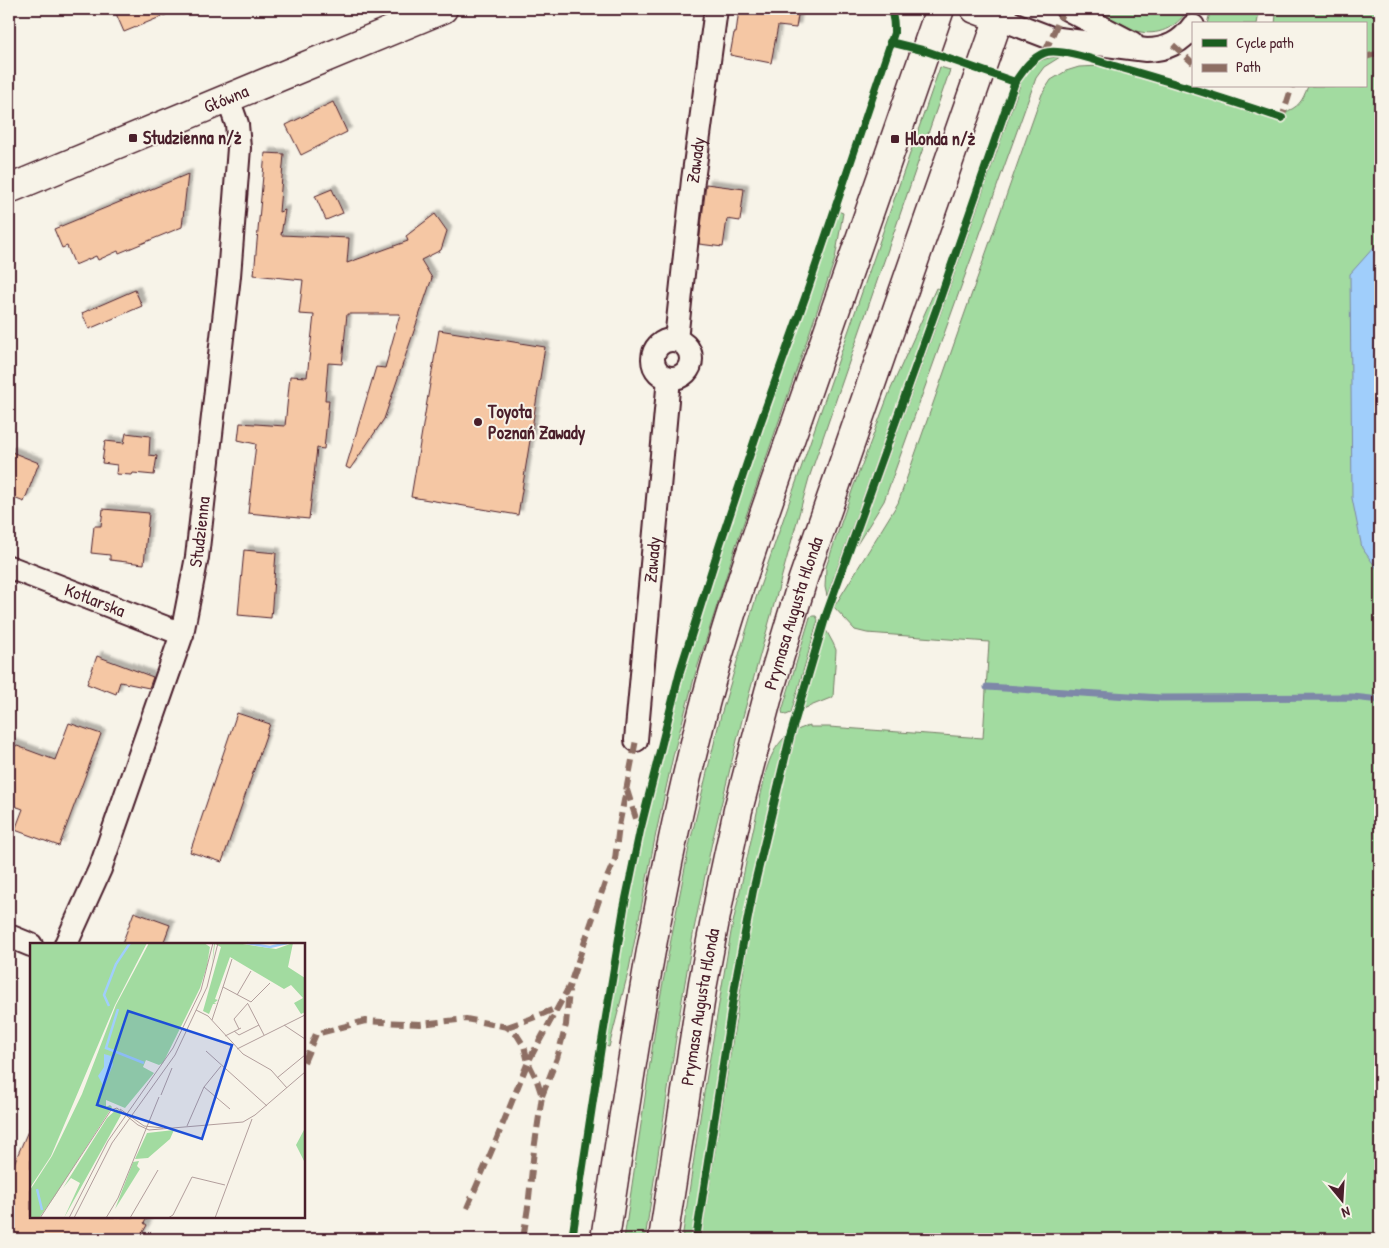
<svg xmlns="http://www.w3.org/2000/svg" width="1389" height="1248" font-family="'Patrick Hand',sans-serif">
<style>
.green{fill:#a2dba0;stroke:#767d66}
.water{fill:#a0cefb;stroke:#7e88a8}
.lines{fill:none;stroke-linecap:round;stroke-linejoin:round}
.stream{stroke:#7e88a8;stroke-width:7}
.building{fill:#f5c7a4;stroke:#4a1f2b;filter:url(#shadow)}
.street-casing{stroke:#4a1f2b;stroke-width:26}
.secondary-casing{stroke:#4a1f2b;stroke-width:31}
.street{stroke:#f7f3e8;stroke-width:22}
.secondary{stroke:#f7f3e8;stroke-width:28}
.quiet{stroke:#8d6e63;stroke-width:6;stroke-dasharray:12 6;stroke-linecap:butt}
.cycleway-casing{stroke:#f7f3e8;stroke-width:11}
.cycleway{stroke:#1b5e20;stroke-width:8}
.poi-dot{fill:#4a1f2b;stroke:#f7f3e8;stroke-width:2}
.labels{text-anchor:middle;stroke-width:4;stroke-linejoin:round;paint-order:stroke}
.street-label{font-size:18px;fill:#4a1f2b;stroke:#f7f3e8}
.poi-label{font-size:18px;font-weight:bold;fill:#4a1f2b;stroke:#f7f3e8;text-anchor:start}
.inset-river{fill:none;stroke:#a0cefb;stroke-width:2.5}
.inset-road{fill:none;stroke:#b29e9c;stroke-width:1}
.view{fill:#1d4ed8;fill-opacity:0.15;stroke:#1d4ed8;stroke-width:2.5}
.inset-edge{fill:none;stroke:#4a1f2b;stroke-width:2.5}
</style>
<defs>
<filter id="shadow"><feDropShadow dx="4.5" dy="-4.5" stdDeviation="1" flood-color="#0004"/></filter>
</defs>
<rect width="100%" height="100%" fill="#f7f3e8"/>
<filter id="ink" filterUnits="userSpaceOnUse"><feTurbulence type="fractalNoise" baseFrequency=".02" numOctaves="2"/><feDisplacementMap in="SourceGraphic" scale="10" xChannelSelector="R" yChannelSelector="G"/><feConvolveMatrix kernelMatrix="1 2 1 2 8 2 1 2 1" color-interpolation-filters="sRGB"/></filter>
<g filter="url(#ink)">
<path class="green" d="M 1090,9 L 1188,9 C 1179,25 1161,36 1141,32 C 1135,31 1129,27 1123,24 C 1112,19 1101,14 1090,9 Z
M 1211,9 L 1380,9 L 1380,1239 L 701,1239 L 750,930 L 766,849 L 797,730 L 810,725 L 810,727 L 829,727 L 983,738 L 989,642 L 867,633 L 855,630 L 834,607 L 898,503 L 1042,94 L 1051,80 L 1066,71 L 1079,67 L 1101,66 L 1184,91 L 1280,122 L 1283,113 C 1299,107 1302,102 1308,86 L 1365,86 L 1365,24 L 1275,24 L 1276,15 L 1259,13 L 1257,24 L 1207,24 Z
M 1060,57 L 1044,67 L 1036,78 L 884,501 L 856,546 L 942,309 L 1021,82 C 1031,63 1039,58 1060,57 Z
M 940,67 L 950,70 L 809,478 L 742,720 L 712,842 L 694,929 L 680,1012 L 645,1239 L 624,1239 L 658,1009 L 673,929 L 690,842 L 721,715 L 756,598 Z
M 838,211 L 843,213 L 835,259 L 736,545 L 695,675 L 674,752 L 656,833 L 629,969 L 609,1047 L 605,1046 L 628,907 L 643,832 L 683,671 L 724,543 Z
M 936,288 L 939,289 L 827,596 L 825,587 L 826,567 L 853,488 L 890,391 Z
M 813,616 L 816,616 L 818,620 L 791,713 L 786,715 L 783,714 L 782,711 L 810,617 Z
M 826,630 L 833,643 L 836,650 L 833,697 L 803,709 Z
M 785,737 C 770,802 753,867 741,933 C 722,1034 707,1137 692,1239 L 682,1239 L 701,1111 L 731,932 L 766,771 C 770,757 775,747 785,737 Z"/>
<path class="water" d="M 1375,246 L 1380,248 L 1380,573 L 1362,548 L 1352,498 L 1350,274 Z"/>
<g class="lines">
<path class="stream" d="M 987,687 L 1161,698 L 1353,697 L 1380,700"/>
</g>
<path class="building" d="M 114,9 L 180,9 L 124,32 Z
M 739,9 L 799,9 L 796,28 L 778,26 L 771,63 L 730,55 L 734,33 L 736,33 Z
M 333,102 L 347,132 L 301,155 L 286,125 Z
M 265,153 L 284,154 L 279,212 L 285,210 L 281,235 L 349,238 L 347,263 L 408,241 L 406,236 L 435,214 L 447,231 L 441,250 L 421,260 L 432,278 L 384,419 L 350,469 L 346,467 L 376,367 L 385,368 L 400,314 L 347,314 L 342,364 L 328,363 L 325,400 L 329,400 L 324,449 L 317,448 L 309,519 L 248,513 L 256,444 L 238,440 L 240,423 L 285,426 L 290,376 L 307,377 L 314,315 L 299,314 L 303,280 L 254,275 Z
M 188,174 L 182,227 L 119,253 L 118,251 L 98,260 L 96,256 L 75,265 L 67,246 L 62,248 L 54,229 Z
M 706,184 L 744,189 L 740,221 L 727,219 L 723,247 L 699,244 Z
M 332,189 L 343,213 L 326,220 L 315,196 Z
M 135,290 L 142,306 L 89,329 L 82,313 Z
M 439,330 L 545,347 L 518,515 L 411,497 Z
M 126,433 L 150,436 L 149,455 L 157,456 L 154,475 L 133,473 L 132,475 L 116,474 L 117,465 L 102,463 L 105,441 L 124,443 Z
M 9,451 L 39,463 L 24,502 L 9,496 Z
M 103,509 L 149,513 L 144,564 L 110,560 L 110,555 L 91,553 L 94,526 L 101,526 Z
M 244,550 L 276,553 L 271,618 L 238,615 Z
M 97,656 L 153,677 L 149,688 L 120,682 L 116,694 L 106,690 L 105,691 L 87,684 Z
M 237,713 L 270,724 L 222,862 L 190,852 Z
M 69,723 L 101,734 L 59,846 L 15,830 L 23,809 L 9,804 L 9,743 L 55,760 Z
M 134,912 L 170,925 L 163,944 L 122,944 Z
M 31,1124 L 31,1217 L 148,1217 L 144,1223 L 147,1225 L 139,1239 L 19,1239 L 9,1233 L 9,1175 Z"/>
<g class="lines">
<defs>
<g id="street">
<path d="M 1067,9 L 1132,43"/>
<path d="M 999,18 L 1051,38 L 1146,50 C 1166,50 1181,43 1193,26"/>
<circle cx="672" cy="359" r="19"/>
<path id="s1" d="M 676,340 L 693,180 L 716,9"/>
<path id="s2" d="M 9,567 L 182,634"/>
<path id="s3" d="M 636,740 L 669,378"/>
<path d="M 9,936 L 31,945"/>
<path id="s4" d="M 66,944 L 100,869 L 182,634 L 197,557 L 229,276 L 239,148 L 237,124 L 228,99"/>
</g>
<g id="secondary">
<path d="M 975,9 L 999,18"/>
<path id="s5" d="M 9,189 L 443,9"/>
<path d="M 605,1239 C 633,1051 661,862 712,678 C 738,585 771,494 803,403 C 848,272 895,140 940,9"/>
<path id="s6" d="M 663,1239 L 703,983 L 721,889 L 738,810 L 769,692 L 803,579 L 1002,9"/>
</g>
</defs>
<use href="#street" class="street-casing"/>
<use href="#secondary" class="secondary-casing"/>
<use href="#street" class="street"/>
<use href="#secondary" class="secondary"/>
<path class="quiet" d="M 1173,45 L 1193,63
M 1045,52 L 1064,9
M 1365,57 L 1380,53
M 1278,117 L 1282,118 L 1292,86
M 627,790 L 639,828
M 507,1027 L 530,1019 L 557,1008
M 304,1062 L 316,1034 L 365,1021 L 420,1024 L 466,1019 L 507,1027 L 517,1035 L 524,1046 L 528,1062 L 536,1078 L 542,1096 L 534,1150 L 528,1207 L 523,1239
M 542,1096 L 557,1058 L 566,1025 L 569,990
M 467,1208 L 495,1143 L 528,1062 L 569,987 L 606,880 L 615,859 L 619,826 L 636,740"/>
<defs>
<path id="cycleway" d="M 890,42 L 926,51 L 1015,82
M 572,1239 L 601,1047 L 624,908 L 640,831 L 680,671 L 720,544 L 760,424 L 806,295 L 894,33 C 894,24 894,17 890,9
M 696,1239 L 736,980 L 753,891 L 790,737 L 826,615 L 937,307 L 1015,82 C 1023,71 1030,59 1044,53 C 1059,47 1101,62 1118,67 C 1173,82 1228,100 1282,118"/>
</defs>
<use href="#cycleway" class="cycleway-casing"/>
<use href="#cycleway" class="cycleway"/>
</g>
</g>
<g class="poi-dot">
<rect x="128" y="133" width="10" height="10" rx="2.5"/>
<rect x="890" y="134" width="10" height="10" rx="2.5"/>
<circle cx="478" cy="422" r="5"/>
</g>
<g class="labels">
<g class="street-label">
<text dy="6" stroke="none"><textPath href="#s5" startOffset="235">Główna</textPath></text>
<text dy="6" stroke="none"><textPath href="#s1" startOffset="181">Zawady</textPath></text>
<text dy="6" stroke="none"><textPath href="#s4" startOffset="435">Studzienna</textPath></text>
<text dy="6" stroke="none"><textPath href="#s3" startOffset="181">Zawady</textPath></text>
<text dy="6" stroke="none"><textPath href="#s2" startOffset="92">Kotlarska</textPath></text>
<text dy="6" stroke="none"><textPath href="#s6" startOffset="640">Prymasa Augusta Hlonda</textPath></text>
<text dy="6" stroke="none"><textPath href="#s6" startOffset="235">Prymasa Augusta Hlonda</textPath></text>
</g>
<g class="poi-label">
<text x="143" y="144">Studzienna n/ż</text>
<text x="905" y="145">Hlonda n/ż</text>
<text x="488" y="418">Toyota<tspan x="488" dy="21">Poznań Zawady</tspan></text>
</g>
</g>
<g transform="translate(30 943)">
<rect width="275" height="275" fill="#f7f3e8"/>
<path d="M 0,0 L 117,0 L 85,62 L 21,213 L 0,245 ZM 119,0 L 174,0 L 180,4 L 177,21 L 181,3 L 177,23 L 170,45 L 133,120 L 129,122 L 116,117 L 113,124 L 124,130 L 95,165 L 76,157 L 76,164 L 80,162 L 82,164 L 25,253 L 9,275 L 0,275 L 0,247 L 22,213 L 52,151 L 86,62 ZM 176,0 L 206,0 L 246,6 L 263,0 L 258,24 L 275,35 L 275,69 L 271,71 L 264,60 L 273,55 L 261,42 L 254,46 L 200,14 L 185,56 L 188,57 L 184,60 L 187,61 L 183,61 L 179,71 L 173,68 L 191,4 L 185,1 L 182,22 L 184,1 ZM 87,166 L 91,172 L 34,275 L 50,240 L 41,235 L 33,245 L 77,175 ZM 275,185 L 275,220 L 266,202 ZM 144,187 L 140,196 L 118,215 L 105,216 L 117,190 ZM 109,218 L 107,223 L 110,226 L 85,266 L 103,219 Z" fill="#a2dba0"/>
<path d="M 74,111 L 81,113 L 83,122 L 74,144 L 68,133 L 74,124 Z" fill="#a0cefb"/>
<path class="inset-river" d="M 217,0 L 240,4 L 257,0M 79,63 L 74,52 L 86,21 L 100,0M 88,66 L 76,105 L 114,120M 7,246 L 12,267"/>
<path class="inset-road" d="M 193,44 L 202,16M 207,52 L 221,28M 218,61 L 234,92M 166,67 L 178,73 L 213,111 L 241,127 L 257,145M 182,77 L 193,44 L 221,59 L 240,40M 254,82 L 275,96M 209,86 L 204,76 L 218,60M 204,88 L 209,92 L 229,82M 195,93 L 211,85M 207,106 L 275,72M 176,108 L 237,163M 247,135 L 275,112M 174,144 L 200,166M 131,152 L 142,125M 87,165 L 108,182 L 119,187 L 213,179 L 225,172 L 275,129M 90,166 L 114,183 L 133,185M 157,183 L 174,144 L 191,123M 10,275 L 81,167 L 87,165M 39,275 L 78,198 L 143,105 L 171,47 L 183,0M 44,275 L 82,200 L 145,112 L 177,44 L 188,0M 76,275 L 88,255 L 129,154M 100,275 L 128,227M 138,275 L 143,272 L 162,234 L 195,242M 185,275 L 222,176"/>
<path class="view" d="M 98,68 L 202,102 L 172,196 L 67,162 Z"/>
<rect width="275" height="275" class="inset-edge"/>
</g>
<rect width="1389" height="1248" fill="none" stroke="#f7f3e8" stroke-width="30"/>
<rect x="15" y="15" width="1359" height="1218" fill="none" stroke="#4a1f2b" stroke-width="2" filter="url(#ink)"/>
<rect x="1192" y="22" width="175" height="65" fill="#f7f3e8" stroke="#b29e9c"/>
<rect x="1202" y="39" width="25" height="8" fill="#1b5e20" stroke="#b29e9c"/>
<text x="1236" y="48" font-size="15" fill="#4a1f2b">Cycle path</text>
<rect x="1202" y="64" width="25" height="8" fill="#8d6e63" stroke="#b29e9c"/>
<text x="1236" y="72" font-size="15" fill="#4a1f2b">Path</text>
<g transform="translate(1342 1200) rotate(162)" stroke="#f7f3e8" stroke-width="4" paint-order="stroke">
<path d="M0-4L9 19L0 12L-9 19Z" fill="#4a1f2b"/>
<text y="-8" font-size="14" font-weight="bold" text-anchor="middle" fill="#4a1f2b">N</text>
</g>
</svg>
